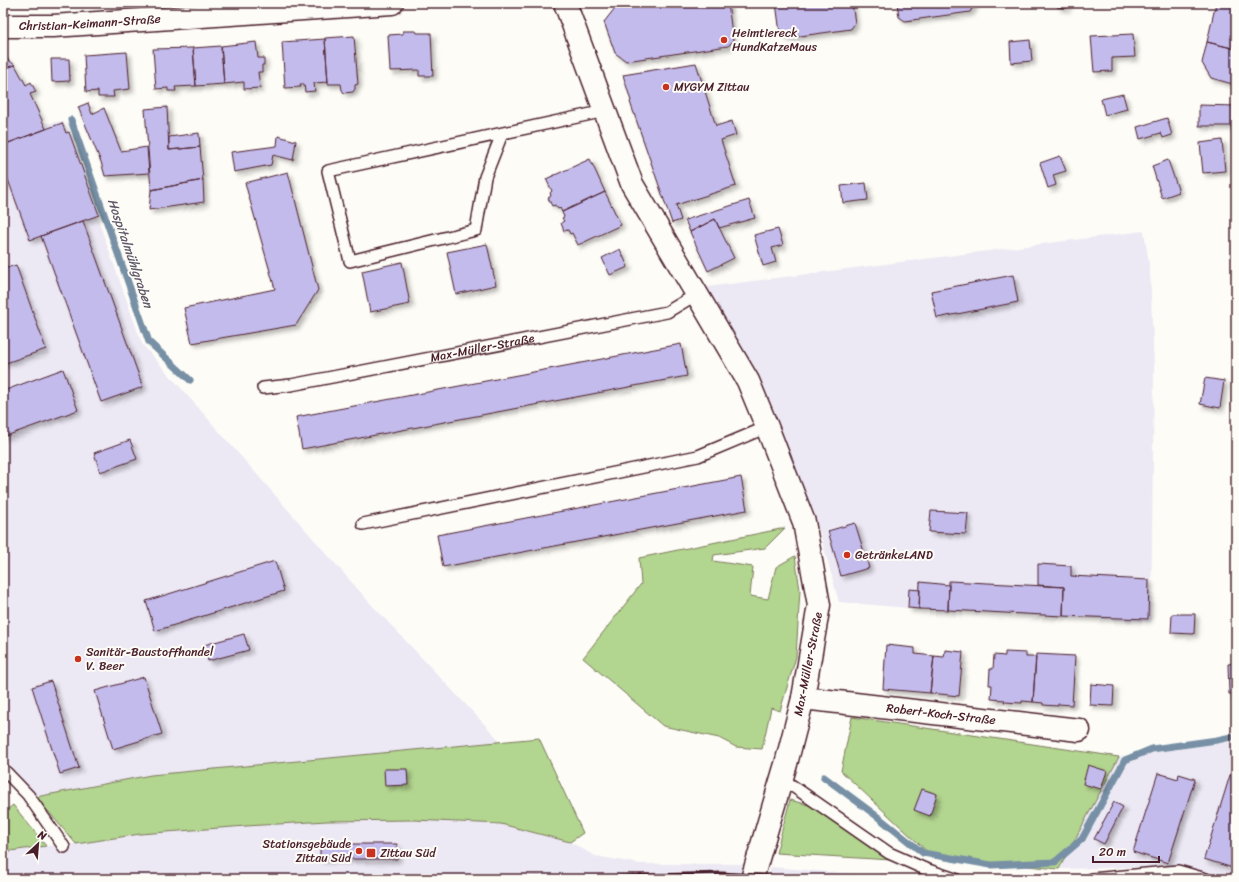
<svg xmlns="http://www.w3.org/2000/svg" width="1239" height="882" font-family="Sriracha,sans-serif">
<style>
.built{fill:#ece8f4}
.green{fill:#b2d58f;stroke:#7e7a5d}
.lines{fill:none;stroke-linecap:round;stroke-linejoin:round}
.stream{stroke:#7790a5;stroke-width:7}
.building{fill:#c3bbec;stroke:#4a1f2b;filter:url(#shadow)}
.lane-casing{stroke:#4a1f2b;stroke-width:14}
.street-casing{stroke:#4a1f2b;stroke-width:25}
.lane{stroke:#fdfcf7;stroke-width:11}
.street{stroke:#fdfcf7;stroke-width:22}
.rail{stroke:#4a1f2b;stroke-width:3}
.poi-dot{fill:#c8321e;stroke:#fdfcf7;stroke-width:1.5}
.labels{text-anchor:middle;stroke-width:4;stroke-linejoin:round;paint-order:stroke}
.street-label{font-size:12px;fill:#4a1f2b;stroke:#fdfcf7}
.poi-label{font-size:12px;fill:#4a1f2b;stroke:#fdfcf7;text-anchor:start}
.water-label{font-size:13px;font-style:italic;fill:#605868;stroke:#fdfcf7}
</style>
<defs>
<filter id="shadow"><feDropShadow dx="3.5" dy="3.5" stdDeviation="2" flood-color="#0004"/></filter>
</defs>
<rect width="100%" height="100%" fill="#fdfcf7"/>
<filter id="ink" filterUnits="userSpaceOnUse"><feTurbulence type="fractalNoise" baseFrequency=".025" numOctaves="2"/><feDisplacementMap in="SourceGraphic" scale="8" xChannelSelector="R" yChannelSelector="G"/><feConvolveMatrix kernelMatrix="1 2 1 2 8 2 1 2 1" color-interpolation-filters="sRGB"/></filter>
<g filter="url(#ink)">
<path class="built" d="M 63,121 L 142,344 L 369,602 L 501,742 L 151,775 L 36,797 L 3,762 L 3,131 Z
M 1144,231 L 1150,271 L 1154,369 L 1151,622 L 909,608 L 839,602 L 814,512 L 707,287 Z
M 1236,741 L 1236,879 L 1174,866 L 1059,869 L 1119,757 Z
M 414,820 L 501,824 L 570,842 L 595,856 L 640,864 L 743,864 L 740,879 L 3,879 L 3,852 L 46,846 L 76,844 L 140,834 L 246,826 L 327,821 Z
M 771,867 L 907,879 L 768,879 Z"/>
<path class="green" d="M 785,528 L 765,548 L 714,555 L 713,561 L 753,567 L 750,596 L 768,599 L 776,567 L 795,556 L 800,590 L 796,657 L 780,711 L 771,708 L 762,749 L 736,747 L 719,738 L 663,726 L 583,658 L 641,584 L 639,558 Z
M 852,717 L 1119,757 L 1059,869 L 933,857 L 841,771 Z
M 539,738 L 583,833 L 570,842 L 501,824 L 414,820 L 327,821 L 246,826 L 140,834 L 76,844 L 36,797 L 151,775 Z
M 790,800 L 812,806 L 891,860 L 776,853 Z
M 13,805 L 46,846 L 3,852 L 3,813 Z"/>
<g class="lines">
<path class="stream" d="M 71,120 L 149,342 L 190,380
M 824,777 L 878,817 L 923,853 L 991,865 L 1055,862 L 1082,839 L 1125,760 L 1152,749 L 1217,740 L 1236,736"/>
</g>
<path class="building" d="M 654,3 L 728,3 L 733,41 L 728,46 L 626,61 L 615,53 L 604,22 L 615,8 Z
M 776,3 L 852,3 L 855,23 L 851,29 L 786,38 L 780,33 Z
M 897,3 L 974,3 L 974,5 L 970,12 L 905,21 L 899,17 Z
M 1058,3 L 1067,3 L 1067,8 L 1057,7 Z
M 1216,3 L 1236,7 L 1236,49 L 1207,42 Z
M 403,31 L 416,31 L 417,33 L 431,33 L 433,76 L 419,76 L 419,70 L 390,71 L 388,35 L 403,34 Z
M 1133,34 L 1135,57 L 1112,58 L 1112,71 L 1094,72 L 1091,36 Z
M 354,36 L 358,84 L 355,85 L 355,89 L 353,92 L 344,93 L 342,90 L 341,84 L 328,84 L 325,38 Z
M 325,39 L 328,82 L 314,83 L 315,91 L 305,92 L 304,84 L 300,84 L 301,87 L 285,88 L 282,42 Z
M 1030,40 L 1032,61 L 1011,63 L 1010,42 Z
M 256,42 L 258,58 L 264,58 L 264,65 L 262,65 L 262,72 L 258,72 L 260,88 L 244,89 L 244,82 L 224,84 L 221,46 Z
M 1207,42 L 1236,49 L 1236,85 L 1211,78 L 1202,63 Z
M 221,46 L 224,84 L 196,86 L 193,48 Z
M 193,48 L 196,86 L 175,87 L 176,91 L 168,91 L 168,88 L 156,89 L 153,49 Z
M 127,52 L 130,89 L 113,91 L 114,97 L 98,97 L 98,91 L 86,92 L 84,55 Z
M 3,56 L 15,65 L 3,69 Z
M 51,59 L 69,59 L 70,81 L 52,82 Z
M 696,63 L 716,126 L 732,121 L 736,135 L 721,140 L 736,186 L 676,205 L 681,220 L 672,223 L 630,102 L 631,101 L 623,75 Z
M 15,65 L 26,85 L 31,82 L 36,92 L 30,94 L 46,129 L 3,145 L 3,69 Z
M 1123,94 L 1127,109 L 1105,115 L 1101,99 Z
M 88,103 L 92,114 L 104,108 L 121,151 L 147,147 L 149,173 L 105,176 L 101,162 L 78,107 Z
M 1199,105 L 1236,106 L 1236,126 L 1199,126 Z
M 167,107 L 169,150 L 200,147 L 203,180 L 151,190 L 145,109 Z
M 1167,118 L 1172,135 L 1163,138 L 1161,133 L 1140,139 L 1137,127 Z
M 62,123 L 66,133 L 69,132 L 99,215 L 30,240 L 3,166 L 3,156 L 7,155 L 3,145 Z
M 199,133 L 200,147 L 169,150 L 169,137 Z
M 278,136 L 296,141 L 293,160 L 273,155 L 271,165 L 234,172 L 231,152 L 277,146 Z
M 1222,140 L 1225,171 L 1203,173 L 1200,143 Z
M 1060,156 L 1066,171 L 1053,175 L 1056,185 L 1048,188 L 1040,163 Z
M 590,159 L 605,192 L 562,212 L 560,208 L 558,209 L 555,205 L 552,206 L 548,198 L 551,196 L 550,193 L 552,191 L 546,179 Z
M 1168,160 L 1179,192 L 1162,198 L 1152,166 Z
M 288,172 L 318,290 L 296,325 L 192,343 L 184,308 L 275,289 L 245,183 Z
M 203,180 L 204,202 L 149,210 L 151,190 Z
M 866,183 L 868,200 L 843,203 L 841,186 Z
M 605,192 L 621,225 L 578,245 L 572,233 L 570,234 L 568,230 L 564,231 L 561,223 L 564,221 L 562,218 L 564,217 L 562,212 Z
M 749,200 L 755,218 L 719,228 L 715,219 L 690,232 L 685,220 Z
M 715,219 L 734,258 L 708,271 L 690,232 Z
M 83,221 L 143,387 L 101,402 L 41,236 Z
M 778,229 L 783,245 L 772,248 L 776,262 L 763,266 L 754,235 Z
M 487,244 L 496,285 L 456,294 L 447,252 Z
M 620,249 L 628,267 L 610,275 L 602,258 Z
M 402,262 L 410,304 L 370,312 L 362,271 Z
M 16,265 L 46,349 L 3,364 L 3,269 Z
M 1013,275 L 1018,302 L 937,318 L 931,291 Z
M 681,344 L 687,376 L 302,449 L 296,417 Z
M 63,369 L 78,410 L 3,437 L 3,391 Z
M 1205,378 L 1224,381 L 1220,408 L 1200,404 Z
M 130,440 L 137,459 L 100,472 L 94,453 Z
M 741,477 L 747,510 L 443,567 L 437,535 Z
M 931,511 L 968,513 L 966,534 L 929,532 Z
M 855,523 L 869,568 L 841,576 L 828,531 Z
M 275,561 L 284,591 L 155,631 L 146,601 Z
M 1038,564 L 1071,566 L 1071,576 L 1149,580 L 1148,619 L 1063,616 L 1064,587 L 1038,585 Z
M 949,581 L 1064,587 L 1063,616 L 948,610 Z
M 920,582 L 949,585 L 948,610 L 919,609 Z
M 909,589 L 920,590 L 919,609 L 908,608 Z
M 1172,614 L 1195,614 L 1194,634 L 1171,633 Z
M 244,634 L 249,650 L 208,661 L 204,645 Z
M 886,645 L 915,648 L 915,654 L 934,656 L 930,693 L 883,689 Z
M 945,650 L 963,652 L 959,696 L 930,693 L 934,656 L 944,657 Z
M 1005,652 L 1026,653 L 1026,657 L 1036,657 L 1033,702 L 1022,701 L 1022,703 L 1004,702 L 1005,700 L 991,699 L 992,685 L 989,685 L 990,669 L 993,669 L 994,655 L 1005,656 Z
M 1036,654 L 1075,656 L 1072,705 L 1058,704 L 1058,706 L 1043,705 L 1043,703 L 1033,702 Z
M 1236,663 L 1236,694 L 1229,694 L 1228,664 Z
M 144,677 L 162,734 L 113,749 L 95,691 Z
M 51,681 L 79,768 L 60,774 L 32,687 Z
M 1091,684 L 1114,686 L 1113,706 L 1090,705 Z
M 1088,765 L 1107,771 L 1101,789 L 1083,784 Z
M 384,769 L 407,769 L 408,785 L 385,786 Z
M 1231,772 L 1236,774 L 1236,869 L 1204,859 Z
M 1158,773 L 1178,779 L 1179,774 L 1195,779 L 1168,863 L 1133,852 Z
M 922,789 L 937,794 L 930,816 L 914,810 Z
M 1114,802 L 1123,807 L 1104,844 L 1094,839 Z
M 320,844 L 397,844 L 397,859 L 320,859 Z"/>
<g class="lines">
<defs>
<g id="lane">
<path d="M 502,134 L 485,177 L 476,230 L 350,261 L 328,171 C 421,151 513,131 605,111"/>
<path id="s1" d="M 263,388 L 291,385 L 667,312 L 697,294"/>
<path d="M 363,524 L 698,456 L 767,427"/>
<path d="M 3,769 L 28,795 L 64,847"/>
<path d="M 781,778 L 889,853 L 925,869 L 955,879"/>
<path d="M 1092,879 L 1178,871 L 1206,879"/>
</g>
<g id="street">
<path d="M 565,3 L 632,184 L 748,381 L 767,427 L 804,522 L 819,605 L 803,698 L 786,764 L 752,879"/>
<path id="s2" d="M 3,26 L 53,26 L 392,3"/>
<path id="s3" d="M 803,698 L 1079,730"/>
</g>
</defs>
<use href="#lane" class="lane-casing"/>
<use href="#street" class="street-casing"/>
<use href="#lane" class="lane"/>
<use href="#street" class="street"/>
<path class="rail" d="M 3,878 L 64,879
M 80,879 L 230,879
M 454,879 L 592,877 L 722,873 L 817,879"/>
</g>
</g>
<g class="poi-dot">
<circle cx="724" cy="40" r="4"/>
<circle cx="666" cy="87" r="4"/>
<circle cx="847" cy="555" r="4"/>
<circle cx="78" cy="659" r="4"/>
<circle cx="359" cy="851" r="4"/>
<rect x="366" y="848" width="10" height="10" rx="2"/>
</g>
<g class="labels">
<g class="street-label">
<text dy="4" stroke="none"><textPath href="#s2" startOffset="87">Christian-Keimann-Straße</textPath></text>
<text dy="4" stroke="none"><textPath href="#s1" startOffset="223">Max-Müller-Straße</textPath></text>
<text transform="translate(808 664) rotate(-79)" y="4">Max-Müller-Straße</text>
<text dy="4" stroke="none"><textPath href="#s3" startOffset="139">Robert-Koch-Straße</textPath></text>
</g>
<g class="poi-label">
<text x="732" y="37">Heimtiereck<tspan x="732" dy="14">HundKatzeMaus</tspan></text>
<text x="674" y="91">MYGYM Zittau</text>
<text x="855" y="559">GetränkeLAND</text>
<text x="86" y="656">Sanitär-Baustoffhandel<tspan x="86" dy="14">V. Beer</tspan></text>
<text x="351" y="848" text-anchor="end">Stationsgebäude<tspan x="351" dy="14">Zittau Süd</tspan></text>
<text x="380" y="857">Zittau Süd</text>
</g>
<g class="water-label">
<text transform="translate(131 253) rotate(71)" y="5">Hospitalmühlgraben</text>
</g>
</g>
<rect width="1239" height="882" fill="none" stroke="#fdfcf7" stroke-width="16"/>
<rect x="8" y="8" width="1223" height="866" fill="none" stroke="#4a1f2b" stroke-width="1.5" filter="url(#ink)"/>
<g transform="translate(38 844) rotate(26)" stroke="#fdfcf7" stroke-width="3" paint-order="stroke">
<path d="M0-3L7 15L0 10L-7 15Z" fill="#4a1f2b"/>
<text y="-6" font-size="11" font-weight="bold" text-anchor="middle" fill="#4a1f2b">N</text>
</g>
<path d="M1093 856v6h66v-6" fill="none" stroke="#4a1f2b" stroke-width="2"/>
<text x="1099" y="856" font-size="12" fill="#4a1f2b" stroke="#fdfcf7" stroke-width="3" paint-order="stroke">20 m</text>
</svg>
